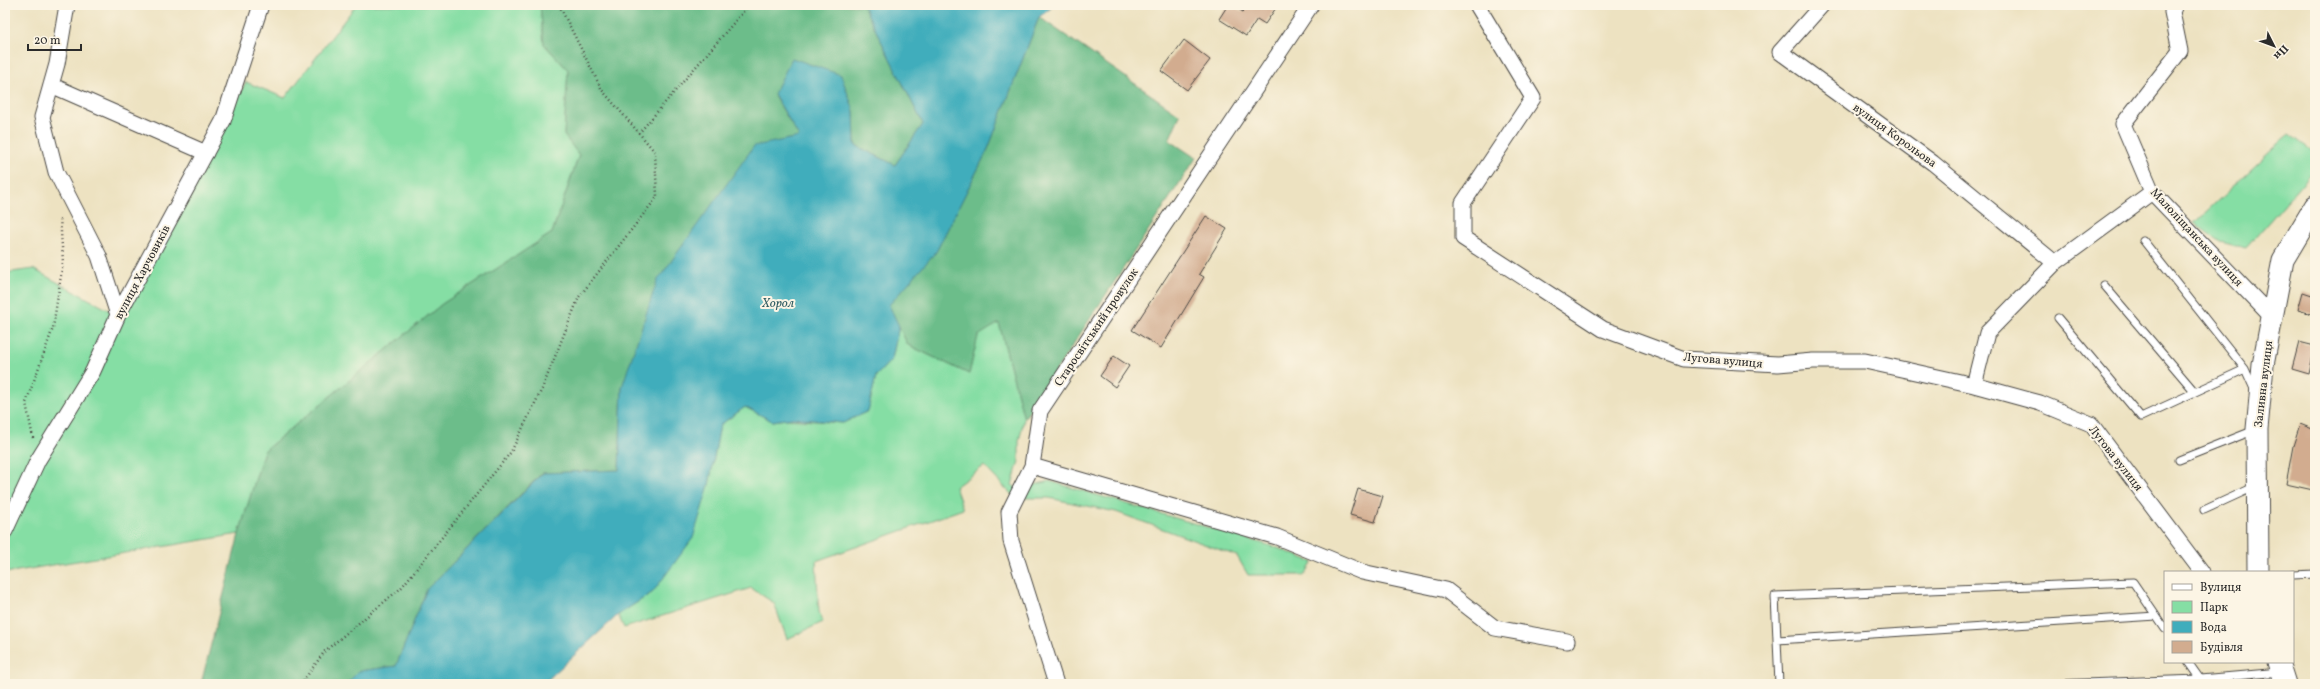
<svg xmlns="http://www.w3.org/2000/svg" width="2320" height="689" font-family="Vollkorn,serif">
<style>
.green{fill:#85dea4;stroke:#588468}
.forest{fill:#6cbd8a;stroke:#4c745a}
.water{fill:#3fadbc;stroke:#356c74}
.building{fill:#d2ac8f}
.lines{fill:none;stroke-linecap:round;stroke-linejoin:round}
.lane-casing{stroke:#484642;stroke-width:9}
.street-casing{stroke:#484642;stroke-width:17}
.secondary-casing{stroke:#484642;stroke-width:23}
.path{stroke:#484642;stroke-width:2.5;stroke-dasharray:1 3;stroke-linecap:butt}
.lane{stroke:#fff;stroke-width:7}
.street{stroke:#fff;stroke-width:15}
.secondary{stroke:#fff;stroke-width:21}
.labels{text-anchor:middle;stroke-width:4;stroke-linejoin:round;paint-order:stroke}
.street-label{font-size:12px;fill:#2b2b2b;stroke:#fcf5e5}
.water-label{font-size:13px;font-style:italic;fill:#335f65;stroke:#fcf5e5}
</style>
<rect width="100%" height="100%" fill="#fcf5e5"/>
<filter id="ink" filterUnits="userSpaceOnUse"><feTurbulence type="fractalNoise" baseFrequency=".025" numOctaves="2"/><feDisplacementMap in="SourceGraphic" scale="8" xChannelSelector="R" yChannelSelector="G"/><feConvolveMatrix kernelMatrix="1 2 1 2 8 2 1 2 1" color-interpolation-filters="sRGB"/></filter>
<filter id="wash" filterUnits="userSpaceOnUse"><feTurbulence type="fractalNoise" baseFrequency=".012" numOctaves="4" result="noise"/><feDisplacementMap in="SourceGraphic" scale="16" xChannelSelector="R" yChannelSelector="G"/><feGaussianBlur stdDeviation="0.9" result="paint"/><feColorMatrix in="noise" values="0 0 0 0 0 0 0 0 0 0 0 0 0 0 0 0 0 1.4 0 .05"/><feComposite in="paint" operator="in"/></filter>
<g filter="url(#wash)">
<rect width="100%" height="100%" fill="#ede2c1"/>
<path class="green" d="M 356,5 L 540,5 L 544,44 L 568,70 L 564,135 L 579,155 L 552,233 L 442,304 L 264,451 L 239,534 L 5,573 L 5,273 L 33,269 L 118,315 L 246,82 L 285,98 Z
M 2289,134 L 2315,153 L 2315,169 L 2246,248 L 2220,242 L 2194,223 Z
M 999,323 L 1024,419 L 1019,441 L 1019,461 L 1012,485 L 1019,489 L 1049,481 L 1275,547 L 1313,562 L 1305,575 L 1248,575 L 1237,556 L 1116,512 L 1049,498 L 1015,498 L 984,466 L 955,487 L 963,509 L 816,561 L 819,612 L 823,622 L 787,639 L 774,603 L 751,588 L 624,628 L 618,615 L 653,592 L 709,485 L 720,425 L 745,407 L 772,421 L 786,419 L 843,423 L 868,411 L 876,376 L 892,359 L 899,326 L 908,345 L 969,374 L 978,335 Z"/>
<path class="forest" d="M 540,5 L 863,5 L 923,124 L 895,165 L 855,145 L 854,111 L 774,95 L 799,137 L 622,387 L 619,470 L 542,473 L 427,589 L 396,666 L 359,671 L 346,684 L 201,684 L 239,534 L 264,451 L 442,304 L 552,233 L 579,155 L 564,135 L 568,70 L 544,44 Z
M 1039,17 L 1180,115 L 1169,140 L 1196,158 L 1024,419 L 999,323 L 978,336 L 969,374 L 908,345 L 888,305 L 936,252 L 988,149 Z"/>
<path class="water" d="M 863,5 L 1052,5 L 1051,8 L 1039,17 L 988,149 L 936,252 L 889,305 L 899,326 L 892,359 L 876,376 L 868,411 L 843,423 L 793,418 L 772,421 L 745,407 L 720,425 L 709,485 L 693,538 L 653,592 L 618,615 L 543,684 L 346,684 L 359,671 L 396,666 L 427,589 L 543,473 L 619,470 L 622,387 L 657,281 L 754,146 L 799,137 L 774,94 L 792,58 L 841,75 L 854,111 L 855,145 L 895,165 L 923,124 Z"/>
<g id="blocks">
<path class="building" d="M 1228,5 L 1232,5 L 1243,12 L 1244,11 L 1236,5 L 1278,5 L 1265,24 L 1257,19 L 1246,36 L 1219,19 Z
M 1184,40 L 1210,60 L 1187,90 L 1161,71 Z
M 1206,216 L 1227,229 L 1199,274 L 1204,277 L 1161,348 L 1132,330 Z
M 2303,292 L 2315,296 L 2315,315 L 2298,310 Z
M 2299,342 L 2315,346 L 2309,374 L 2292,369 Z
M 1114,356 L 1129,366 L 1115,387 L 1100,376 Z
M 2300,424 L 2315,430 L 2313,490 L 2286,484 L 2293,446 Z
M 1358,489 L 1383,496 L 1375,522 L 1350,515 Z"/>
</g>
</g>
<g filter="url(#ink)">
<use href="#blocks" fill-opacity="0" stroke="#484642" stroke-width="1"/>
<g class="lines">
<defs>
<path id="lane" d="M 2143,240 L 2245,369 L 2254,389
M 2104,285 L 2195,392
M 2058,318 L 2141,417 L 2245,369
M 2179,460 L 2255,430
M 2204,510 L 2254,487
M 2293,575 L 2315,574
M 1777,640 L 2156,616
M 2188,662 L 2200,679
M 1779,684 L 1775,596 L 2133,582 L 2165,629
M 2054,684 L 2200,679 L 2280,672"/>
<path id="street" d="M 67,5 L 57,64 L 42,117 L 56,172 L 99,256 L 118,315
M 1477,5 L 1533,98 L 1463,203 L 1463,238 L 1603,329 L 1684,359 L 1778,364 L 1813,361 L 1865,361 L 1974,385 L 2040,403 L 2091,424 L 2202,572
M 1822,5 L 1780,52 L 1933,163 L 2055,263
M 2175,5 L 2172,12 L 2180,51 L 2123,124 L 2152,192 L 2271,316
M 51,85 L 206,153
M 1974,385 L 1987,333 L 2055,263 L 2152,192
M 1032,466 L 1277,537 L 1362,572 L 1446,590 L 1495,628 L 1567,641
M 5,531 L 38,460 L 93,371 L 118,315 L 223,121 L 261,5
M 1056,684 L 1011,541 L 1009,512 L 1032,466 L 1040,411 L 1311,5"/>
<path id="secondary" d="M 2258,572 L 2257,429 L 2263,365 L 2283,260 L 2315,206
M 2278,662 L 2285,684"/>
</defs>
<use href="#lane" class="lane-casing"/>
<use href="#street" class="street-casing"/>
<use href="#secondary" class="secondary-casing"/>
<path class="path" d="M 559,5 L 602,90 L 639,133
M 33,438 L 26,403 L 53,328 L 63,262 L 60,217
M 301,684 L 325,651 L 401,588 L 511,452 L 542,389 L 579,297 L 657,197 L 655,152 L 639,133 L 749,5"/>
<use href="#lane" class="lane"/>
<use href="#street" class="street"/>
<use href="#secondary" class="secondary"/>
</g>
</g>
<g class="labels">
<g class="street-label">
<text transform="translate(1895 135) rotate(36)" y="4">вулиця Корольова</text>
<text transform="translate(2197 237) rotate(47)" y="4">Малоліщанська вулиця</text>
<text transform="translate(142 272) rotate(-62)" y="4">вулиця Харчовиків</text>
<text transform="translate(1096 327) rotate(-56)" y="4">Старосвітський провулок</text>
<text transform="translate(1723 360) rotate(5)" y="4">Лугова вулиця</text>
<text transform="translate(2263 384) rotate(-83)" y="4">Заливна вулиця</text>
<text transform="translate(2116 458) rotate(52)" y="4">Лугова вулиця</text>
</g>
<g class="water-label">
<text x="778" y="307">Хорол</text>
</g>
</g>
<rect width="2320" height="689" fill="none" stroke="#fcf5e5" stroke-width="20"/>
<rect x="2164" y="571" width="130" height="92" fill="#fcf5e5" stroke="#a8a49b"/>
<rect x="2172" y="584" width="20" height="6" fill="#ffffff" stroke="#a8a49b"/>
<text x="2200" y="591" font-size="12" fill="#2b2b2b">Вулиця</text>
<rect x="2172" y="601" width="20" height="12" fill="#85dea4" stroke="#a8a49b"/>
<text x="2200" y="611" font-size="12" fill="#2b2b2b">Парк</text>
<rect x="2172" y="621" width="20" height="12" fill="#3fadbc" stroke="#a8a49b"/>
<text x="2200" y="631" font-size="12" fill="#2b2b2b">Вода</text>
<rect x="2172" y="641" width="20" height="12" fill="#d2ac8f" stroke="#a8a49b"/>
<text x="2200" y="651" font-size="12" fill="#2b2b2b">Будівля</text>
<g transform="translate(2274 46) rotate(132)" stroke="#fcf5e5" stroke-width="3" paint-order="stroke">
<path d="M0-3L7 15L0 10L-7 15Z" fill="#2b2b2b"/>
<text y="-6" font-size="11" font-weight="bold" text-anchor="middle" fill="#2b2b2b">Пн</text>
</g>
<path d="M28 44v6h53v-6" fill="none" stroke="#2b2b2b" stroke-width="2"/>
<text x="34" y="44" font-size="12" fill="#2b2b2b" stroke="#fcf5e5" stroke-width="3" paint-order="stroke">20 m</text>
</svg>
